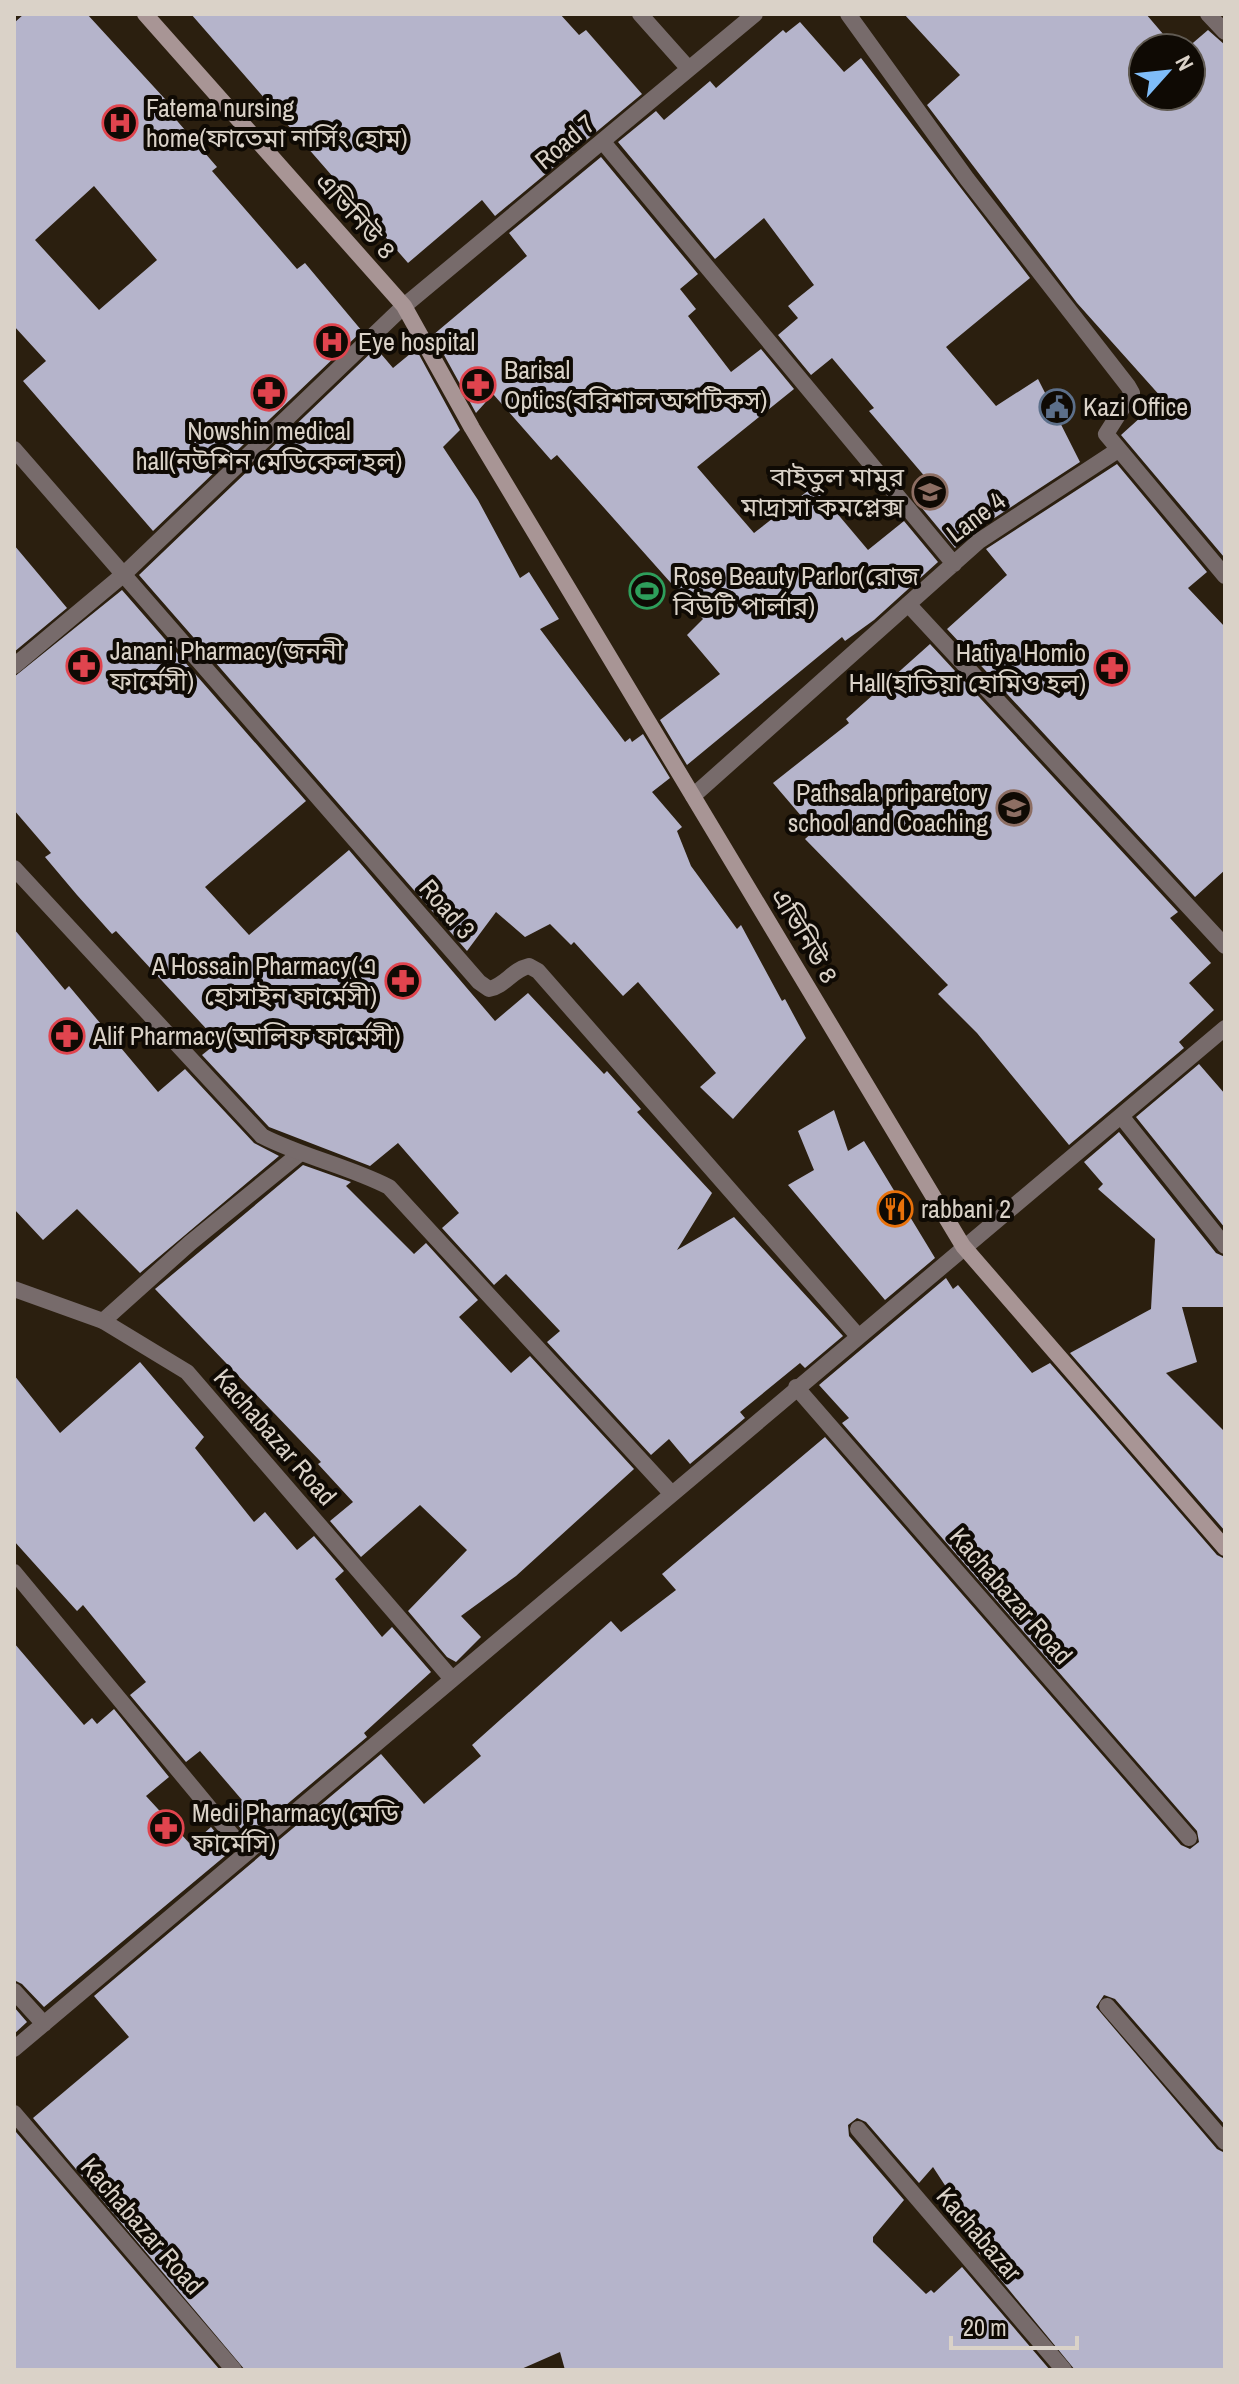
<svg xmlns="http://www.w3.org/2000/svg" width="1239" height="2384" font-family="'Archivo Narrow','Noto Sans Bengali',sans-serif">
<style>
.building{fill:#b5b4cb;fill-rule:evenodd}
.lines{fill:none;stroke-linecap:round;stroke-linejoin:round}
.lane{stroke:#776b6b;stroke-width:16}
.street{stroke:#776b6b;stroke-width:16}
.secondary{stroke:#a89595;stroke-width:16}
.labels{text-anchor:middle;stroke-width:8;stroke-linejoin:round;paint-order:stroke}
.poi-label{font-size:26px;fill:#dad2c8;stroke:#0f0a04;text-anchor:start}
.street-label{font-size:26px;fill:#dad2c8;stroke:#0f0a04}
</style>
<rect width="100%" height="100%" fill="#2b1f0f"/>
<path class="building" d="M 24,14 L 87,14 L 176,111 L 172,115 L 217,167 L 212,171 L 297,269 L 305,263 L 362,331 L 153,531 L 23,381 L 46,361 L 14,326 L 14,23 ZM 94,186 L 157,260 L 99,310 L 35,240 Z
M 191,14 L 560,14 L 579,35 L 586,30 L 642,94 L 495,216 L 482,200 L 408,263 Z
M 904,14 L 1146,14 L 1175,48 L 1143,48 L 1143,96 L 1191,96 L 1191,48 L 1187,48 L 1208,30 L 1225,45 L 1224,557 L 1121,435 L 1162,398 L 1077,303 L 927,105 L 960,75 Z
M 800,22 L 844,72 L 861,58 L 1030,278 L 946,347 L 996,406 L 1038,379 L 1080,462 L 973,532 L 955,548 L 921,507 L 938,492 L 869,411 L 874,408 L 832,358 L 811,375 L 778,335 L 798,318 L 788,306 L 814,285 L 764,218 L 715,259 L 618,142 L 656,111 L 664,120 L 710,81 L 716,88 L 783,30 L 786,33 Z
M 601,157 L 698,274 L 680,289 L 696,309 L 688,316 L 731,372 L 761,349 L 794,389 L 697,467 L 754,533 L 814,486 L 868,550 L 904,521 L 938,562 L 874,620 L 845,641 L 842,637 L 687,765 L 660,720 L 720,674 L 687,635 L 703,619 L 557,455 L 551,460 L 493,394 L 476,413 L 433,335 L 527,256 L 509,233 Z
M 376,348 L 393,368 L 416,349 L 460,430 L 443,447 L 478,500 L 520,578 L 529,572 L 559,619 L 540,629 L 625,742 L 630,738 L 632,742 L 643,734 L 670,778 L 652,792 L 682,827 L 677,831 L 691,866 L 737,929 L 741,925 L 782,1001 L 785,999 L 806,1038 L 733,1119 L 700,1087 L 716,1073 L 638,982 L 623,996 L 574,942 L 571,945 L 550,924 L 525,937 L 496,912 L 467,951 L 139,575 Z
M 1117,464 L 1207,572 L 1188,588 L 1225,627 L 1225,870 L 1195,897 L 947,629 L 1007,575 L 986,549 Z
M 14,545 L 67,608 L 14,652 Z
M 122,590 L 306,801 L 205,887 L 249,935 L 349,850 L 495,1021 L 528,993 L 604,1074 L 607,1071 L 641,1109 L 637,1112 L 712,1193 L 677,1250 L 734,1217 L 843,1336 L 805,1368 L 800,1363 L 740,1412 L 745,1418 L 690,1464 L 669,1439 L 651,1455 L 547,1342 L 560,1331 L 506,1274 L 494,1285 L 442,1228 L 459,1213 L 398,1143 L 370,1166 L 269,1127 L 202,1055 L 212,1047 L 206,1040 L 212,1035 L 116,931 L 112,934 L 77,895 L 45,857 L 51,853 L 14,810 L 14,677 Z
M 930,644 L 1178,912 L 1170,918 L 1211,963 L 1189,983 L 1214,1010 L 1179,1042 L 1184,1048 L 1069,1145 L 977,1033 L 938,994 L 948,985 L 805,839 L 814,831 L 773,783 L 849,723 L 846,719 Z
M 14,929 L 65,990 L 69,986 L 158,1092 L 185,1069 L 254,1143 L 279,1156 L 140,1273 L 77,1209 L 43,1240 L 14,1209 Z
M 1199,1064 L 1225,1094 L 1225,1228 L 1136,1117 Z
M 834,1110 L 848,1151 L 864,1141 L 935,1258 L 885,1300 L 788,1185 L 814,1170 L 798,1131 Z
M 1119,1132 L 1216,1253 L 1225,1257 L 1225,1307 L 1182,1307 L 1197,1362 L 1166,1373 L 1225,1432 L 1225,1531 L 1070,1353 L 1151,1309 L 1155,1239 L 1098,1189 L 1103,1184 L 1084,1162 Z
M 303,1165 L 351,1182 L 346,1186 L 414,1254 L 426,1243 L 478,1300 L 459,1317 L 511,1373 L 530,1356 L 634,1469 L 516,1576 L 461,1616 L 481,1637 L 456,1662 L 447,1657 L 408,1611 L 467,1550 L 420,1505 L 361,1557 L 330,1521 L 353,1502 L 318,1464 L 321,1462 L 155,1289 Z
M 946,1278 L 953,1289 L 958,1285 L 1032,1373 L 1050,1363 L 1217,1555 L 1225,1559 L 1225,2125 L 1115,1999 L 1104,1995 L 1096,2007 L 1217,2149 L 1225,2153 L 1225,2370 L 1075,2370 L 978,2252 L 993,2238 L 948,2190 L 933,2167 L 919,2183 L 866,2122 L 857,2118 L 848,2125 L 849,2136 L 904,2200 L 873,2237 L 873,2242 L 926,2294 L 931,2290 L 934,2293 L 962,2267 L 1050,2370 L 565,2370 L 560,2352 L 519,2370 L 245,2370 L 33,2118 L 129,2037 L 94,1996 L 381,1754 L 424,1804 L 481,1756 L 472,1745 L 611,1621 L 621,1632 L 676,1590 L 662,1574 L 825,1437 L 1181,1845 L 1190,1849 L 1199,1842 L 1197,1831 L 842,1423 L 849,1418 L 819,1385 Z
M 140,1362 L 204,1437 L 195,1448 L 254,1522 L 265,1512 L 297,1550 L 314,1536 L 344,1571 L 335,1579 L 382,1637 L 392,1627 L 431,1672 L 364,1733 L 367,1737 L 248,1837 L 228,1813 L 242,1800 L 200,1751 L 186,1762 L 130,1695 L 146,1682 L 83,1605 L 77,1611 L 14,1541 L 14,1375 L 60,1433 Z
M 14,1643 L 84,1725 L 92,1718 L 97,1724 L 114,1709 L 169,1777 L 146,1796 L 191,1845 L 211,1827 L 231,1851 L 44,2007 L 22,1984 L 14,1980 Z
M 14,2007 L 27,2022 L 14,2034 Z
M 16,2132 L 220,2370 L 14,2370 Z"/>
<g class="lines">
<path class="lane" d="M 103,1321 L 190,1243 L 298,1155"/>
<path class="street" d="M 640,14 L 689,69
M 848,14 L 967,179 L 1128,386 L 1132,393 L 1106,434 L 1225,576
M 1208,14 L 1225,32
M 603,142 L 954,564
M 14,449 L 479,982 L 489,989 C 505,986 512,970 529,966 L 538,971 L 858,1336
M 908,604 L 1225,946
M 14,666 L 124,574 L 404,306 L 755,14
M 693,796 L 979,541 L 1118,450
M 14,868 L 262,1136 C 303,1157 348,1166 389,1187 L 671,1493
M 1121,1116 L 1225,1246
M 14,1289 L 103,1321 L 187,1372 L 452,1679
M 796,1387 L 1189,1838
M 14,1572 L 246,1852
M 14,1991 L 44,2024
M 1107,2006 L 1225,2142
M 14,2049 L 1225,1028
M 14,2113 L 234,2370
M 858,2129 L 1064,2370"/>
<path class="secondary" d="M 145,14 L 404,306 L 472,428 L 963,1246 L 1225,1548"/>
</g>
<defs>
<symbol id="hospital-ring" viewBox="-11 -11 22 22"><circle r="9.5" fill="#0f0a04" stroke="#e0444e" stroke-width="1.5"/><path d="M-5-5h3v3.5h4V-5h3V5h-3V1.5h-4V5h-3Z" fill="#e0444e"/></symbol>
<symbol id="pharmacy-ring" viewBox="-11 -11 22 22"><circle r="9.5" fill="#0f0a04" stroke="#e0444e" stroke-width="1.5"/><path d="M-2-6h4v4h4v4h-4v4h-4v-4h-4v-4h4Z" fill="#e0444e"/></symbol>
<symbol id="civic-ring" viewBox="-11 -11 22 22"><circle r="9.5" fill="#0f0a04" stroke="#5c6f8a" stroke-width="1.5"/><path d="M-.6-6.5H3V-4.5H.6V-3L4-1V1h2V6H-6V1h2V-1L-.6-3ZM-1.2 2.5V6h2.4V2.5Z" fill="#5c6f8a"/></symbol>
<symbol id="school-ring" viewBox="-11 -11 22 22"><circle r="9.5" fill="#0f0a04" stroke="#8d6e63" stroke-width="1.5"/><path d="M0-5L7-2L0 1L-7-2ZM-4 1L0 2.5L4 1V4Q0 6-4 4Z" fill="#8d6e63"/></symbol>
<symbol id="stadium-ring" viewBox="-11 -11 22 22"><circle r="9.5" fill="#0f0a04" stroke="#2e9e5b" stroke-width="1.5"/><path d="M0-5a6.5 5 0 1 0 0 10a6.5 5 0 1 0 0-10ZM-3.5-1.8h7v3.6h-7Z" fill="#2e9e5b"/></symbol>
<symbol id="restaurant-ring" viewBox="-11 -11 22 22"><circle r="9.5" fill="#0f0a04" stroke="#e8710a" stroke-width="1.5"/><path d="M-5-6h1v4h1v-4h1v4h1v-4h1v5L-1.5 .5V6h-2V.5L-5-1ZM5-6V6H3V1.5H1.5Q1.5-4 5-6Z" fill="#e8710a"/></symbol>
</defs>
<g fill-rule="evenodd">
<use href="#hospital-ring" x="100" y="103" width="40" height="40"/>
<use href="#hospital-ring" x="312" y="322" width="40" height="40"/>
<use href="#pharmacy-ring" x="458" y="365" width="40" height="40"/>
<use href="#pharmacy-ring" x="249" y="373" width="40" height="40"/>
<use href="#civic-ring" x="1037" y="387" width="40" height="40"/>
<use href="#school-ring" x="910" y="472" width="40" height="40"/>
<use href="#stadium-ring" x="627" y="571" width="40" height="40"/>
<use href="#pharmacy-ring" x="64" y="646" width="40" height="40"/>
<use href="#pharmacy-ring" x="1092" y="648" width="40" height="40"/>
<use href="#school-ring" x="994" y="788" width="40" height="40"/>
<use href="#pharmacy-ring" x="383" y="961" width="40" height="40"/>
<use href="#pharmacy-ring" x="47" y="1016" width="40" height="40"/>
<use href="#restaurant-ring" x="875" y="1189" width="40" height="40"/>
<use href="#pharmacy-ring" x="146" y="1808" width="40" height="40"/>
</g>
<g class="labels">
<g class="poi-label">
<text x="146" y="117">Fatema nursing<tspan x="146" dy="30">home(ফাতেমা নার্সিং হোম)</tspan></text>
<text x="358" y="351">Eye hospital</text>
<text x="504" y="379">Barisal<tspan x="504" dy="30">Optics(বরিশাল অপটিকস)</tspan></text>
<text x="1083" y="416">Kazi Office</text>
<text x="269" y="440" text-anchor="middle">Nowshin medical<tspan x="269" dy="30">hall(নউশিন মেডিকেল হল)</tspan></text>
<text x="904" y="486" text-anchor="end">বাইতুল মামুর<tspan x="904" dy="30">মাদ্রাসা কমপ্লেক্স</tspan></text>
<text x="673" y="585">Rose Beauty Parlor(রোজ<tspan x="673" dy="30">বিউটি পার্লার)</tspan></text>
<text x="110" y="660">Janani Pharmacy(জননী<tspan x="110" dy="30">ফার্মেসী)</tspan></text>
<text x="1086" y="662" text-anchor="end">Hatiya Homio<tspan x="1086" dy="30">Hall(হাতিয়া হোমিও হল)</tspan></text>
<text x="988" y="802" text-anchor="end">Pathsala priparetory<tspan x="988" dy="30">school and Coaching</tspan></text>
<text x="377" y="975" text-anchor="end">A Hossain Pharmacy(এ<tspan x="377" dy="30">হোসাইন ফার্মেসী)</tspan></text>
<text x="93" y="1045">Alif Pharmacy(আলিফ ফার্মেসী)</text>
<text x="921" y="1218">rabbani 2</text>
<text x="192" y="1822">Medi Pharmacy(মেডি<tspan x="192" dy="30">ফার্মেসি)</tspan></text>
</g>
<g class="street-label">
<text transform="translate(565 142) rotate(-40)" y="9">Road 7</text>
<text transform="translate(356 216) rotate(48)" y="9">এভিনিউ ৪</text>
<text transform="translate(976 517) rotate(-37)" y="9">Lane 4</text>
<text transform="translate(447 909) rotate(49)" y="9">Road 3</text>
<text transform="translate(805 936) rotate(59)" y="9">এভিনিউ ৪</text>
<text transform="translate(275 1437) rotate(49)" y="9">Kachabazar Road</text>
<text transform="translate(1011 1596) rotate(49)" y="9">Kachabazar Road</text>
<text transform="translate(142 2226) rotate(49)" y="9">Kachabazar Road</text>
<text transform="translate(979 2234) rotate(49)" y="9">Kachabazar</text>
</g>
</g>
<rect width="1239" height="2384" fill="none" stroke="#dad2c8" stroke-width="32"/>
<g transform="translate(1167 72) rotate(63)"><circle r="38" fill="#0f0a04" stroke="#605a52" stroke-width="2"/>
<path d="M0-6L14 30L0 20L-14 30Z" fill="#7fbdf9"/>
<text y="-12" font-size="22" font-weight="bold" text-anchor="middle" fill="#dad2c8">N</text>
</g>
<path d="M951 2336v12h126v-12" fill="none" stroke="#dad2c8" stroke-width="4"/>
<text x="963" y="2336" font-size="24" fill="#dad2c8" stroke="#0f0a04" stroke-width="6" paint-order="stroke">20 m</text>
</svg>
